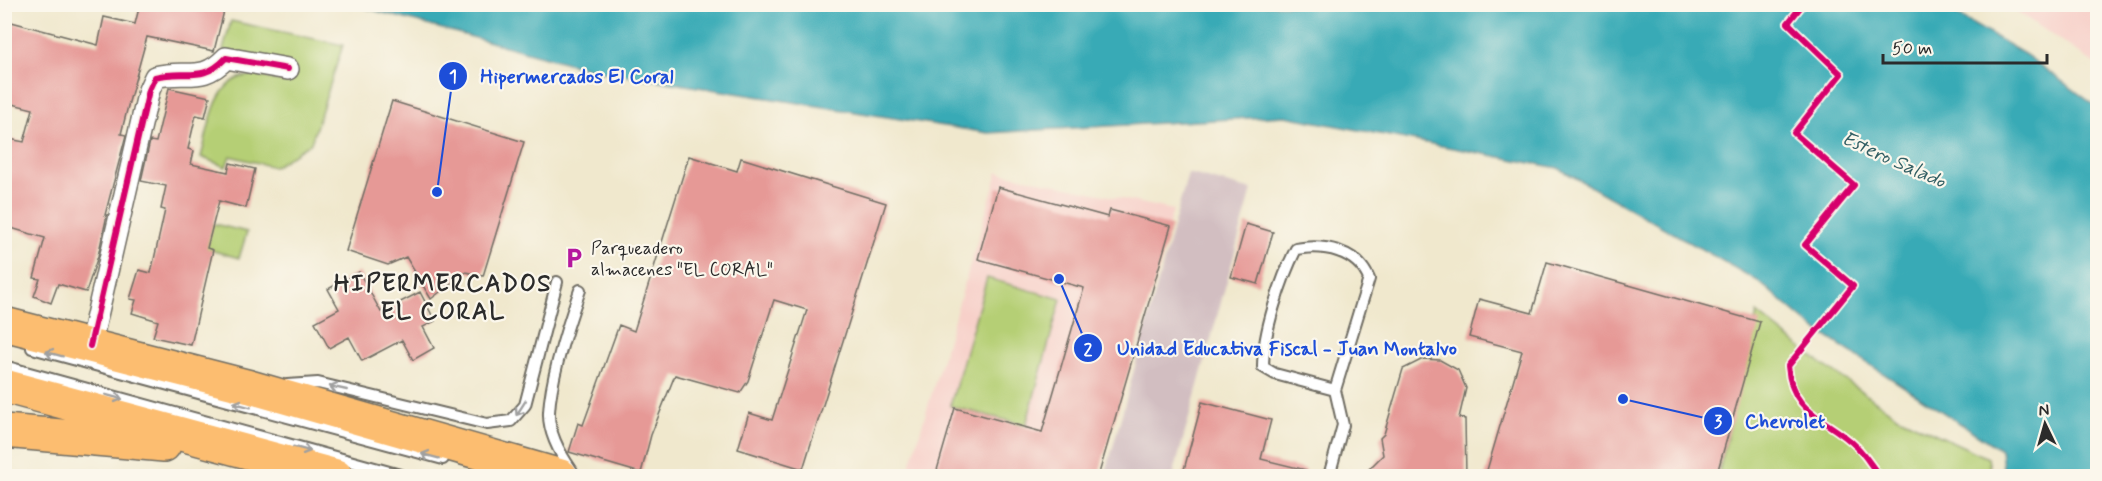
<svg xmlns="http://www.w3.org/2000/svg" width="2102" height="481" font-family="Mynerve,sans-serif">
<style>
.built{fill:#f7d0c9}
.industrial{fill:#d2bec1}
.green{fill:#b5cf74;stroke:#707d50;stroke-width:1.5}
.water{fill:#39aab6;stroke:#326a70;stroke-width:1.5}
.building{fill:#e69996}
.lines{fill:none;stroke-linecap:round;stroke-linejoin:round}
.service-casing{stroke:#706d64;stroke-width:14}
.minor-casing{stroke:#706d64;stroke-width:24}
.primary-casing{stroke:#706d64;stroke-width:36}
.service{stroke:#fff;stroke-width:10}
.minor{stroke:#fff;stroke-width:21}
.primary{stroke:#fcbd6f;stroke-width:33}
.cycleway-casing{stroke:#fbf7ec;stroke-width:10}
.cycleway{stroke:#d6006c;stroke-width:6}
.oneway{stroke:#a0a0a0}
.labels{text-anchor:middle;stroke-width:4.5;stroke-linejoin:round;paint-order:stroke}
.poi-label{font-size:18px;fill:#2b2b2b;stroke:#fbf7ec;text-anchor:start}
.water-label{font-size:20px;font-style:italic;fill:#315e63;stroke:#fbf7ec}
.district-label{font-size:24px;font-weight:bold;letter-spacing:1.5px;fill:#2b2b2b;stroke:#fbf7ec}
.leader{fill:none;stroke:#1d4ed8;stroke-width:2}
.callout-dot{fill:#1d4ed8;stroke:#fbf7ec;stroke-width:2}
.mark-label{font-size:18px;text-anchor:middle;font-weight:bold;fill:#fff}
.callout-label{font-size:20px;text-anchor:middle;font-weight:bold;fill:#1d4ed8;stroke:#fbf7ec;stroke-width:4.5;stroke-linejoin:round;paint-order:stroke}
</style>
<rect width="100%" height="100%" fill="#fbf7ec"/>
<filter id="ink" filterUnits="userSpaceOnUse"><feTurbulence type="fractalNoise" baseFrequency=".0167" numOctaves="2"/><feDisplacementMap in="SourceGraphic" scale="12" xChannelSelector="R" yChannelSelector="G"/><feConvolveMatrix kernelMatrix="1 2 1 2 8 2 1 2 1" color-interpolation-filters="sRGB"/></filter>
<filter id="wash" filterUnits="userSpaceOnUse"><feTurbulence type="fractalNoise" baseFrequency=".008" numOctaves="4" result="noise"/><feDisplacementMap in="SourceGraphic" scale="24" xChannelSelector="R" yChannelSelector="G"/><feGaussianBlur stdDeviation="1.35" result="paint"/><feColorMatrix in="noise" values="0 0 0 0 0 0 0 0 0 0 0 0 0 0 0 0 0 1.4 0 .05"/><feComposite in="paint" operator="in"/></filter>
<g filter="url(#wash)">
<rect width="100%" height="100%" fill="#f0e8cd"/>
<path class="built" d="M 2007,5 L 2097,5 L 2097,65 Z
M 998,172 L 1173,210 L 1098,476 L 907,476 Z"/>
<path class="industrial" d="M 1188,173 L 1252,190 L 1173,476 L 1105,476 Z"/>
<path class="green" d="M 231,21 L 343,45 L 311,143 L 274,167 L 230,156 L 226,167 L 201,157 C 209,130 213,79 248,76 C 261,74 277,82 290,83 L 293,68 L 223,50 Z
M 198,220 L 247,232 L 239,258 L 192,245 Z
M 987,278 L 1061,299 L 1026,425 L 950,406 Z
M 1757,313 L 1815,359 L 1897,416 L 1988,458 L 1991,476 L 1718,476 Z"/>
<path class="water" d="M 354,5 L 1940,5 L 2026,55 L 2097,107 L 2097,476 L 2004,476 L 2001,450 L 1812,327 L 1758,281 L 1558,168 L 1285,116 L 988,133 L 597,71 Z"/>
<g id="blocks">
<path class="building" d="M 140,4 L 196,4 L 224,11 L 214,51 L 147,37 L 129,102 L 121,134 L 126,135 L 105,215 L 107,215 L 98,256 L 86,292 L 58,284 L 51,303 L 34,296 L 40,279 L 34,278 L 45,238 L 4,226 L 4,138 L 24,142 L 33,109 L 4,102 L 4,20 L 98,45 L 104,17 L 135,24 Z
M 169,88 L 210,97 L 205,117 L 196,115 L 188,149 L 194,151 L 191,164 L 228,172 L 230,163 L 255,169 L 246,208 L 219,201 L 207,248 L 213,250 L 191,345 L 153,337 L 158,321 L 132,313 L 136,300 L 130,299 L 139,270 L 151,273 L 165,210 L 161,209 L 166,186 L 141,181 L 150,141 L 156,142 Z
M 392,101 L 524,142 L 483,276 L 466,272 L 431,299 L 406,257 L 388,265 L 346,251 Z
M 689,156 L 737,171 L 741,158 L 886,203 L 803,469 L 738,449 L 749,413 L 772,420 L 807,310 L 774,300 L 748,381 L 740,393 L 675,375 L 651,435 L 641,473 L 569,452 L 578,423 L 583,425 L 619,325 L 634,331 Z
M 998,187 L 1108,217 L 1110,210 L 1171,226 L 1098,477 L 935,477 L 955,408 L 1042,432 L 1084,288 L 978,259 Z
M 1246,224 L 1273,232 L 1258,284 L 1231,277 Z
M 1547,262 L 1760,322 L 1716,477 L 1485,477 L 1522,351 L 1469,337 L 1479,299 L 1532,313 Z
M 359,272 L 381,312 L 420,292 L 435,321 L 423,327 L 434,348 L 413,360 L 402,340 L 362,361 L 349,337 L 329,348 L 315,322 L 339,309 L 328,289 Z
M 1423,359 L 1440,360 L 1458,370 L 1466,388 L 1459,418 L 1465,419 L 1466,477 L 1361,477 L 1383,455 L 1380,438 L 1384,434 L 1403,369 Z
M 1202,402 L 1271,420 L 1261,459 L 1306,470 L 1305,477 L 1182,477 Z"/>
</g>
</g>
<g filter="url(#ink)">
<use href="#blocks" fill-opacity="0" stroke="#706d64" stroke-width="1.5"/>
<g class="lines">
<defs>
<path id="service" d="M 32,348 L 443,459
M 4,366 L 404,476
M 287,385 L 318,383 L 487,424 L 511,421 L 525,405 L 557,282
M 572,471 C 560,454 548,433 549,412 C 551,376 568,324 580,290
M 1329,476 L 1343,425 L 1335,390 L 1369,279 C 1357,250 1324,244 1296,249 C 1281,279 1263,332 1263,367 L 1275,374 L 1335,390"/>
<path id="minor" d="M 90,346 L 149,90 L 155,77 C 187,69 201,84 226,58 L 288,69"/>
<path id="primary" d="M 4,324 L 250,387 L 561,476
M 4,386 L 336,476
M 4,431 L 164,445"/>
</defs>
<use href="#service" class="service-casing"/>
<use href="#minor" class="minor-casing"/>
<use href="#primary" class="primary-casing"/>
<use href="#service" class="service"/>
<use href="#minor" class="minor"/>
<use href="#primary" class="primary"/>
<defs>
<path id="cycleway" d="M 1803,4 L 1788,23 L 1841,74 L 1794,133 L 1854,185 L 1805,245 L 1853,286 L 1788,366 C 1792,416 1827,417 1857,447 C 1866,456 1872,467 1880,476
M 90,346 L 149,90 L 155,77 C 187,69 201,84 226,58 L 288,69"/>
</defs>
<use href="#cycleway" class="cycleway-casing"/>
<use href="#cycleway" class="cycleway"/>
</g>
<defs><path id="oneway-shaft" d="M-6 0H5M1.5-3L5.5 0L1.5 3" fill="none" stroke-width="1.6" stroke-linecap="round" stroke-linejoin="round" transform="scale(1.5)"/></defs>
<g class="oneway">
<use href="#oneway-shaft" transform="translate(54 354) rotate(-165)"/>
<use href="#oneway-shaft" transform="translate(338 388) rotate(-167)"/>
<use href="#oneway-shaft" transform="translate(114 397) rotate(15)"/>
<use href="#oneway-shaft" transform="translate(242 405) rotate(-165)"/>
<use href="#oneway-shaft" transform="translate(521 408) rotate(123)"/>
<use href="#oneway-shaft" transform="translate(302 449) rotate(15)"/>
<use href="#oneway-shaft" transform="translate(430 456) rotate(-165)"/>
</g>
</g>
<defs>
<symbol id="parking-bare" viewBox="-9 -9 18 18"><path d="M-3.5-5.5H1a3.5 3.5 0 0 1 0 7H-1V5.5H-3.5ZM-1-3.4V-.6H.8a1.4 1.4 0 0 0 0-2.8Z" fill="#b5179e" stroke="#fbf7ec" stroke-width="2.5" paint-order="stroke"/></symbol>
</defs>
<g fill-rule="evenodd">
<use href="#parking-bare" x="559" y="243" width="30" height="30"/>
</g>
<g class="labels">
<g class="poi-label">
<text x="591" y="254">Parqueadero<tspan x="591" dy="21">almacenes "EL CORAL"</tspan></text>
</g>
<g class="water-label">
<text transform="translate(1894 159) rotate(24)" y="7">Estero Salado</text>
</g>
<g class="district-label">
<text x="443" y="291">HIPERMERCADOS<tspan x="443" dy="28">EL CORAL</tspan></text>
</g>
</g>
<path class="leader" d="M437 192L453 76M1059 279L1088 348M1623 399L1718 421"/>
<g class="callout-dot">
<circle cx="437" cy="192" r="6"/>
<circle cx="1059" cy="279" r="6"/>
<circle cx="1623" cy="399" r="6"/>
<circle cx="453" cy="76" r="15"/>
<circle cx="1088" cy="348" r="15"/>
<circle cx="1718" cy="421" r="15"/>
</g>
<g class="mark-label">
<text x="453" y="82">1</text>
<text x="1088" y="355">2</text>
<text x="1718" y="427">3</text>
</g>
<g class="callout-label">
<text x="577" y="83">Hipermercados El Coral</text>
<text x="1287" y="355">Unidad Educativa Fiscal - Juan Montalvo</text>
<text x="1785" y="428">Chevrolet</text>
</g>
<rect width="2102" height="481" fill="none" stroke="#fbf7ec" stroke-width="24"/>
<g transform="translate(2045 424) rotate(355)" stroke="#fbf7ec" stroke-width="4.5" paint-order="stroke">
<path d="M0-4.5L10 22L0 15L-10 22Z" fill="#2b2b2b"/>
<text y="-9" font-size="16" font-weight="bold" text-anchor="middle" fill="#2b2b2b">N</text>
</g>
<path d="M1883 54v9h164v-9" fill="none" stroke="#2b2b2b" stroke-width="3"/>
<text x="1892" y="54" font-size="18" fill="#2b2b2b" stroke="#fbf7ec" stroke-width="4.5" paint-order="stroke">50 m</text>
</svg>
